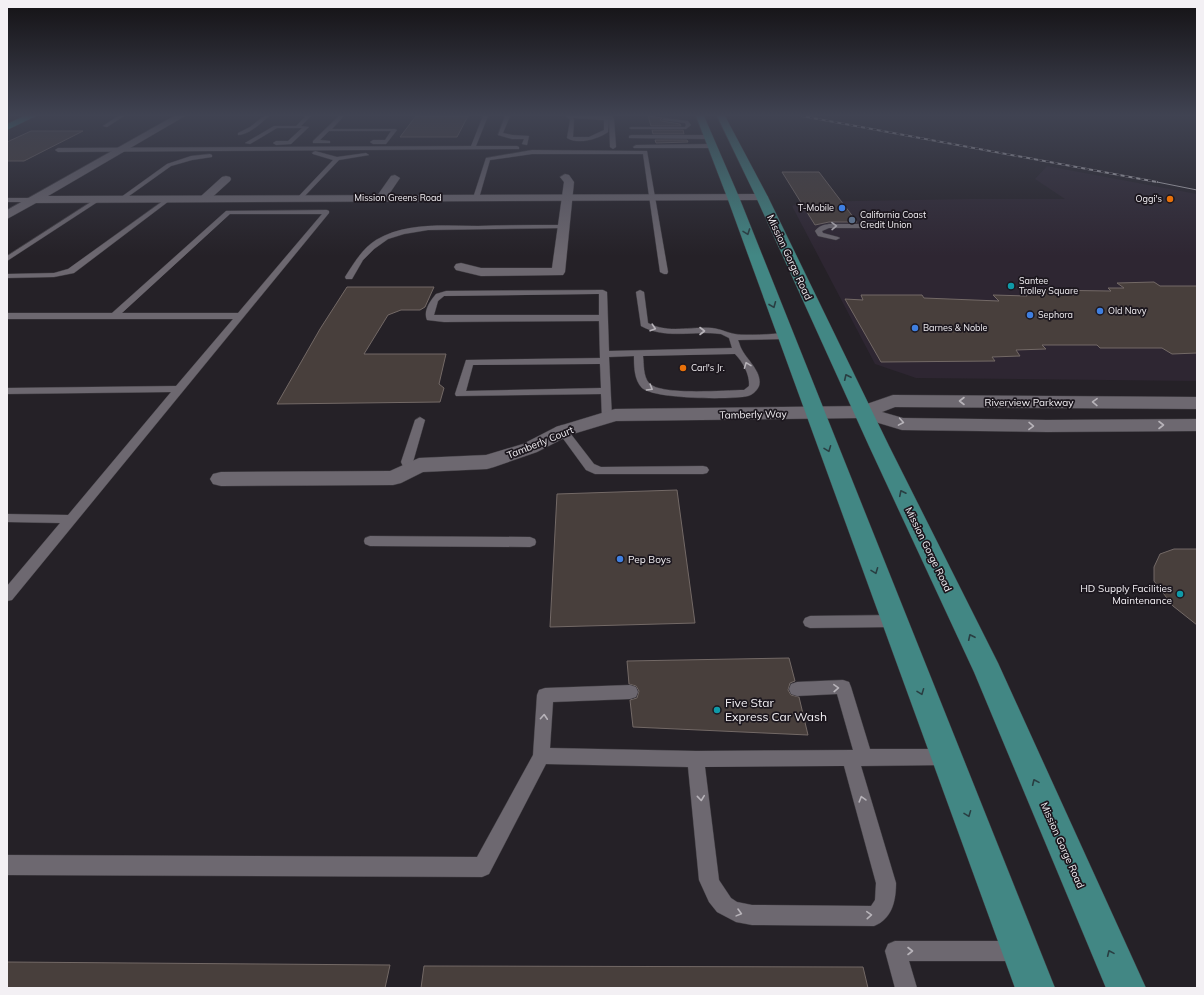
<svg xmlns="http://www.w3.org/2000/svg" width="1204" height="995" font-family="Mulish,sans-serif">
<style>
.built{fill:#2e2632}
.building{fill:#483f3c;stroke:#736966}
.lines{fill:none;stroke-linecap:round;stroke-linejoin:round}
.lane-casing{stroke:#403d42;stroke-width:1}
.street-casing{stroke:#403d42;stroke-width:1}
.secondary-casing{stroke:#403d42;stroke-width:1}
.primary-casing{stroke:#403d42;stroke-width:1}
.highway-casing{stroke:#403d42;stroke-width:1}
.lane{fill:#6d6870;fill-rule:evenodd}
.street{fill:#6d6870;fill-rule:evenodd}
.secondary{fill:#6d6870;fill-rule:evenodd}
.primary{fill:#428784;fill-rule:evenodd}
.highway{fill:#259c92;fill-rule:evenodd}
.tram{stroke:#c6c3c7;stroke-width:1}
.rail-casing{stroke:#c6c3c7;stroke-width:2}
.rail{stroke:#1c171e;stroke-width:1.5;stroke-dasharray:4;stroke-linecap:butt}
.oneway{stroke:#b7b3b9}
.oneway2{stroke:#293e42}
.food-dot{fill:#e8710a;stroke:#1c171e;stroke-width:1.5}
.shop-dot{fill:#3f7fe0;stroke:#1c171e;stroke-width:1.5}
.service-dot{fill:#5c6f8a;stroke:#1c171e;stroke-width:1.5}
.culture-dot{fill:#0f9aa8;stroke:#1c171e;stroke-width:1.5}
.labels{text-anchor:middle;stroke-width:3.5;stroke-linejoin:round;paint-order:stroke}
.far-street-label{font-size:9px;fill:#f3f0f4;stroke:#1c171e}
.far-poi-label{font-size:9px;fill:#f3f0f4;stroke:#1c171e;text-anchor:start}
.street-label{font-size:10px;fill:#f3f0f4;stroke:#1c171e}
.poi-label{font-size:10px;fill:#f3f0f4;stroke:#1c171e;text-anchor:start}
.near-poi-label{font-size:12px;fill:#f3f0f4;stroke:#1c171e;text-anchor:start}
</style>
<rect width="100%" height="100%" fill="#252127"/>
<path class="built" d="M 1047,166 L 1197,194 L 1197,381 L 916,378 L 875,364 L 792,206 L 801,202 L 969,199 L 1065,199 L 1035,179 Z"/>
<path class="building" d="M 416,116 L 468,116 L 457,137 L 400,137 Z
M 648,116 L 662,118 L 660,120 L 662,121 L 680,124 L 681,126 L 651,126 Z
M 652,130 L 683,130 L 684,134 L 653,134 Z
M 31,131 L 83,131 L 24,161 L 7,161 L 7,142 Z
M 655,140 L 687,140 L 688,142 L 656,143 Z
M 782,172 L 819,172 L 857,222 L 829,222 L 815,225 Z
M 1154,282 L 1160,286 L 1197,286 L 1197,353 L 1172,354 L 1162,348 L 1100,348 L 1097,345 L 1042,345 L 1046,349 L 1016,350 L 1020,356 L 992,357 L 995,361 L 881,362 L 845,299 L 863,300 L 861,295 L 922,295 L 924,298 L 999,301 L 993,295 L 1027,296 L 1025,293 L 1044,293 L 1041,290 L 1111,291 L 1108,288 L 1124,288 L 1117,283 Z
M 347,287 L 434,287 L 425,307 L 420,310 L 401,310 L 388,315 L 364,354 L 446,354 L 439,384 L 444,388 L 440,402 L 277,404 L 320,329 Z
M 677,490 L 695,623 L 550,627 L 557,494 Z
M 1174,549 L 1197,549 L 1197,625 L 1173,606 L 1154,581 L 1154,567 L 1160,554 Z
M 789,658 L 795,681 L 790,683 L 788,690 L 791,695 L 799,697 L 808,735 L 633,727 L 630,700 L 637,698 L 639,691 L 636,686 L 629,684 L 627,661 Z
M 7,962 L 390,965 L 385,988 L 7,988 Z
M 424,966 L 863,967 L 868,988 L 421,988 Z"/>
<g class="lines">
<defs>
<path id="lane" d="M 118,116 L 124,116 L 107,127 L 103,126 Z
M 264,116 L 269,116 C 261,123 249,135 238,135 L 238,133 L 250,127 Z
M 306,116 L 311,116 L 301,126 L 309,127 L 291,144 L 276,145 L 273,143 L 276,141 L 288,141 L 302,128 L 277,128 L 250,144 L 245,143 L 274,126 L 296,126 Z
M 339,116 L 344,116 L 332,129 L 395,129 L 397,130 L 386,144 L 373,144 L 370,142 L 373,140 L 385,140 L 391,131 L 329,131 L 320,140 L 330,141 L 330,143 L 313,143 L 313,141 Z
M 483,116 L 488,116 L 476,146 L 517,146 L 519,147 L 519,149 L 58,152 L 55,150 L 58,148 L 471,146 Z
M 505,116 L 510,116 L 503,133 L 512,135 L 529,136 L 527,145 L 522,144 L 524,139 L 512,139 L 498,135 Z
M 566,116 L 612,116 L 614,119 L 616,147 L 613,149 L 610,147 L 609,118 L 608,132 C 598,139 579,145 567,138 L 570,120 ZM 573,118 L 604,120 L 604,130 L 589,137 L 573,137 L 574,120 Z
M 664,118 L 688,121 L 691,125 L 686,129 L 631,129 L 629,128 L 631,127 L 685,127 L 686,125 L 685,123 L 662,120 Z
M 631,135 L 708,135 L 711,137 L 708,139 L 629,138 L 629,136 Z
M 636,145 L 712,144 L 715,146 L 712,148 L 634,148 L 633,147 Z
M 532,150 L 647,151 L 668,272 L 667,274 L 664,274 L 660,272 L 643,154 L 532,154 L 490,160 L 479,198 L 474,199 L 473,198 L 486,158 Z
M 315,151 L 337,157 L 366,153 L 369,155 L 339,160 L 301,200 L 297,200 L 297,198 L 333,160 L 313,154 L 312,153 Z
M 210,154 L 212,155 L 212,157 L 192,160 L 171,166 L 122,201 L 117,200 L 167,164 L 191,156 Z
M 7,198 L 33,198 L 36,200 L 33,202 L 7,202 Z
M 97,198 L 100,200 L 99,201 L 7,261 L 7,256 Z
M 167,198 L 169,199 L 169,201 L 74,273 L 54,277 L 7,278 L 7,274 L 54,273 L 68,269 Z
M 327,210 L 329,211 L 329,213 L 12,600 L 7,601 L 7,586 L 60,523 L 7,522 L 7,514 L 68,515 L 171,392 L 7,394 L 7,388 L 176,386 L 233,319 L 7,319 L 7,313 L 112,313 L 226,211 ZM 230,214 L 322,214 L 238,313 L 122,313 Z
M 829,224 L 873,224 L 876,226 L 873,228 L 829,228 L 822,231 L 823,233 L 838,237 L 840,238 L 836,240 L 818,236 L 815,231 C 819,226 823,225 829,224 Z
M 564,225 L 566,226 L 566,228 L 428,230 L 404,234 L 388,239 L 374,249 L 363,260 L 352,279 L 346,279 L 345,277 C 354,263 362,249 376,240 C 407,222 444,226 478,226 C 507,225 535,225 564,225 Z
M 603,290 L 607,292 L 609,351 L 732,348 L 729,338 L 721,334 C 693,330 667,340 641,326 L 636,292 L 640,290 L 644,292 L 648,323 C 669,334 690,326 712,328 C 721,329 728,333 735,334 C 747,336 772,334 785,333 L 789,336 L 785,339 L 738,340 C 739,342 740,346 741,348 C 746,359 763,372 759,386 C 757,391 752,395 748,396 C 731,400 654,399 642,388 C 634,380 634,366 634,356 L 609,357 L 612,418 L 607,421 L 602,418 L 601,394 L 456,396 L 455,394 L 466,360 L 600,358 L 599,321 L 444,322 L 427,320 C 423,311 430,301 436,294 L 446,291 ZM 599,294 L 599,315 L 434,315 L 438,301 L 444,296 ZM 735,354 C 743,362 750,375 749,386 L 744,390 C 726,390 660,396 649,383 C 643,376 644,364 643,356 ZM 600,364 L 601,388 L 466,391 L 473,365 Z
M 420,417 L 425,420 L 413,462 L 416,470 L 414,473 L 406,473 L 401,462 L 415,420 Z
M 563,428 L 567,429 L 594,464 L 601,467 L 703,466 L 707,467 L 709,470 L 707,473 L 703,474 L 595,474 L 586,470 L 559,433 L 558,431 Z
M 370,536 L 530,537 L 535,539 L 536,542 L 535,545 L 530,547 L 370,546 L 365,544 L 364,541 L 365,538 Z
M 894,615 L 899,617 L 901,621 L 899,625 L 894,627 L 810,628 L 805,626 L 803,622 L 805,618 L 810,616 Z
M 843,680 L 849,682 L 851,687 L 870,749 L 946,749 L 952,751 L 954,757 L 952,763 L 946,765 L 861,766 L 896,883 C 896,901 892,919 874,926 L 752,925 L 736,922 L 717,912 L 709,902 L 699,880 L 688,767 L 546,764 L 489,874 L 482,877 L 7,875 L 7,855 L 477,857 L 533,755 L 537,695 L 539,690 L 545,688 L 630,685 L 636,687 L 638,692 L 636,697 L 630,699 L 553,702 L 550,748 L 696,751 L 853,750 L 837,694 L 797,696 L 791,694 L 789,689 L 791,684 L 797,682 ZM 844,766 L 876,883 L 875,900 L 871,906 L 752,905 L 737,902 L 731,898 L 719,880 L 705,767 Z
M 895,941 L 1018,941 L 1025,944 L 1028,951 L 1025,958 L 1018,961 L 909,961 L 917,988 L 895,988 L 885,951 L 888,944 Z"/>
<path id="street" d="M 565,174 L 569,175 L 574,182 L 565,272 L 563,275 L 481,276 L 456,270 L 454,267 L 456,264 L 461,263 L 481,268 L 552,268 L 564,182 L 560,177 Z
M 395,175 L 400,178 L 385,200 L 377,200 L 375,198 L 377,196 L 391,176 Z
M 226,176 L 230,177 L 231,179 L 230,181 L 208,201 L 200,201 L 198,199 L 200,197 L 222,177 Z
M 563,425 L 570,427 L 573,431 L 570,435 L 537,452 L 494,467 L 487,469 L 423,472 L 401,483 L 393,485 L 221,486 L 213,484 L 210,479 L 213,474 L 221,472 L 390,471 L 419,458 L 486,455 L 523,444 L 556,427 Z"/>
<path id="secondary" d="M 174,116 L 185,116 L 48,196 L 762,194 L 766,195 L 768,197 L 766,199 L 762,200 L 36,203 L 7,219 L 7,210 Z
M 893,395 L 1197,397 L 1197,409 L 895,407 L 882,412 L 903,418 L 1047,420 L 1197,419 L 1197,431 L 1047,432 L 902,430 L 862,418 L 616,421 L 563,437 L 556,435 L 553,431 L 556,427 L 615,409 L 861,406 Z"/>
<path id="primary" d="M 696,116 L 704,116 L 739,197 L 1055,988 L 1015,988 L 727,197 Z
M 717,116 L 725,116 L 768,197 L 889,446 L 998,663 L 1146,988 L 1106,988 L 974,672 L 869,446 L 756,197 Z"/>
<path id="highway" d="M 24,116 L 36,116 L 7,130 L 7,124 Z"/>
</defs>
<use href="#lane" class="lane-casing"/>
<use href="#street" class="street-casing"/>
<use href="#secondary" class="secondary-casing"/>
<use href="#primary" class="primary-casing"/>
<use href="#highway" class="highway-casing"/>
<use href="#lane" class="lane"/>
<use href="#street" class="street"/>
<use href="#secondary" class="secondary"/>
<use href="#primary" class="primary"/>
<use href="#highway" class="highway"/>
<path class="tram" d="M 1157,182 L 1197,190"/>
<defs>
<path id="rail" d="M 802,116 L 1157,182"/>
</defs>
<use href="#rail" class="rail-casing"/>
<use href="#rail" class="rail"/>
</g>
<defs><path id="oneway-chevron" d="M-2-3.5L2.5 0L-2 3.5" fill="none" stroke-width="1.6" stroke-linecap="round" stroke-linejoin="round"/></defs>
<g class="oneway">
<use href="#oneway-chevron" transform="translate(834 226) rotate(-1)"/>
<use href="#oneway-chevron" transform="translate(653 328) rotate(17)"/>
<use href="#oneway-chevron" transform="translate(702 331)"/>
<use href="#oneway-chevron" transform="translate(747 365) rotate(-111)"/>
<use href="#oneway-chevron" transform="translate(650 388) rotate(31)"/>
<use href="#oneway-chevron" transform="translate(962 401) rotate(-180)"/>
<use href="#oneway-chevron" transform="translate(1095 402) rotate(-179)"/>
<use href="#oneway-chevron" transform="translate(901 422) rotate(10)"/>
<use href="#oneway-chevron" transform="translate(1161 425)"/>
<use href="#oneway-chevron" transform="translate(1031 426) rotate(1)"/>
<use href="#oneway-chevron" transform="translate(836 688) rotate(-2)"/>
<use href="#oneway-chevron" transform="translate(544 717) rotate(-86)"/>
<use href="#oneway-chevron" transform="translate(701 798) rotate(84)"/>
<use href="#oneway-chevron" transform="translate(862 799) rotate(-106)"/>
<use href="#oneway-chevron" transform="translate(739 913) rotate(15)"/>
<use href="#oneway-chevron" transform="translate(869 915) rotate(-4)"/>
<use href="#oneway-chevron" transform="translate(910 951)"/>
</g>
<g class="oneway2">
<use href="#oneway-chevron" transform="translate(747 232) rotate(70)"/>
<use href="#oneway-chevron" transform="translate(773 305) rotate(68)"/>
<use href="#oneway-chevron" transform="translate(847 377) rotate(-115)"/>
<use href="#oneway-chevron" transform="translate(828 449) rotate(69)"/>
<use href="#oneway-chevron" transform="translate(902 493) rotate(-116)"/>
<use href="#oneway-chevron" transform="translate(875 571) rotate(69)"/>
<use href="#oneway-chevron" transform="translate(971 637) rotate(-115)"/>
<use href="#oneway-chevron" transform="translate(921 692) rotate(69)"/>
<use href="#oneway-chevron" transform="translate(1035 782) rotate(-114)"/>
<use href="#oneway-chevron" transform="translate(968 814) rotate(69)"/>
<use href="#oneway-chevron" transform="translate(1110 953) rotate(-114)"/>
</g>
<linearGradient id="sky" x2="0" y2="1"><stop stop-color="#141215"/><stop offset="0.45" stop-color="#404352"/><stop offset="1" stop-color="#404352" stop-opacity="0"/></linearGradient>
<rect width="1204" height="256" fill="url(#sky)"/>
<g class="food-dot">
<circle cx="1170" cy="199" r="4"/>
<circle cx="683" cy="368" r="4"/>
</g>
<g class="shop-dot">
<circle cx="842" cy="208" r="4"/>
<circle cx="1100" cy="311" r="4"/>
<circle cx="1030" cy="315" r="4"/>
<circle cx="915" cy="328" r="4"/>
<circle cx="620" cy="559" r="4"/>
</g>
<circle class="service-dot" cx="852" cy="220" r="4"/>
<g class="culture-dot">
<circle cx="1011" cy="286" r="4"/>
<circle cx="1180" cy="594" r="4"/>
<circle cx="717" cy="710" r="4"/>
</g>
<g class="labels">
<g class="far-street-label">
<text x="398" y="201">Mission Greens Road</text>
</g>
<g class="far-poi-label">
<text x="1162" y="202" text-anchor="end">Oggi's</text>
<text x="834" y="211" text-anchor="end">T-Mobile</text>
<text x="860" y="218">California Coast<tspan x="860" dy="10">Credit Union</tspan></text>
<text x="1019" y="284">Santee<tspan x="1019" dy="10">Trolley Square</tspan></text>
<text x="1108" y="314">Old Navy</text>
<text x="1038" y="318">Sephora</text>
<text x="923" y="331">Barnes &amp; Noble</text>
<text x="691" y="371">Carl's Jr.</text>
</g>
<g class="street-label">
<text transform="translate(790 257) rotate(65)" y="4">Mission Gorge Road</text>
<text x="1029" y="406">Riverview Parkway</text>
<text transform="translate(753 414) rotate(-1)" y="4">Tamberly Way</text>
<text transform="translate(540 442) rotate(-22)" y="4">Tamberly Court</text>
<text transform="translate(929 549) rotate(64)" y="4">Mission Gorge Road</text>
<text transform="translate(1063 845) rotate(66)" y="4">Mission Gorge Road</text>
</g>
<g class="poi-label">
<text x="628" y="563">Pep Boys</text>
<text x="1172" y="592" text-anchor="end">HD Supply Facilities<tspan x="1172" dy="12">Maintenance</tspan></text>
</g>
<g class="near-poi-label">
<text x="725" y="707">Five Star<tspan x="725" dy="14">Express Car Wash</tspan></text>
</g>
</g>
<rect width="1204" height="995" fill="none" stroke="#f3f0f4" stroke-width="16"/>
</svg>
